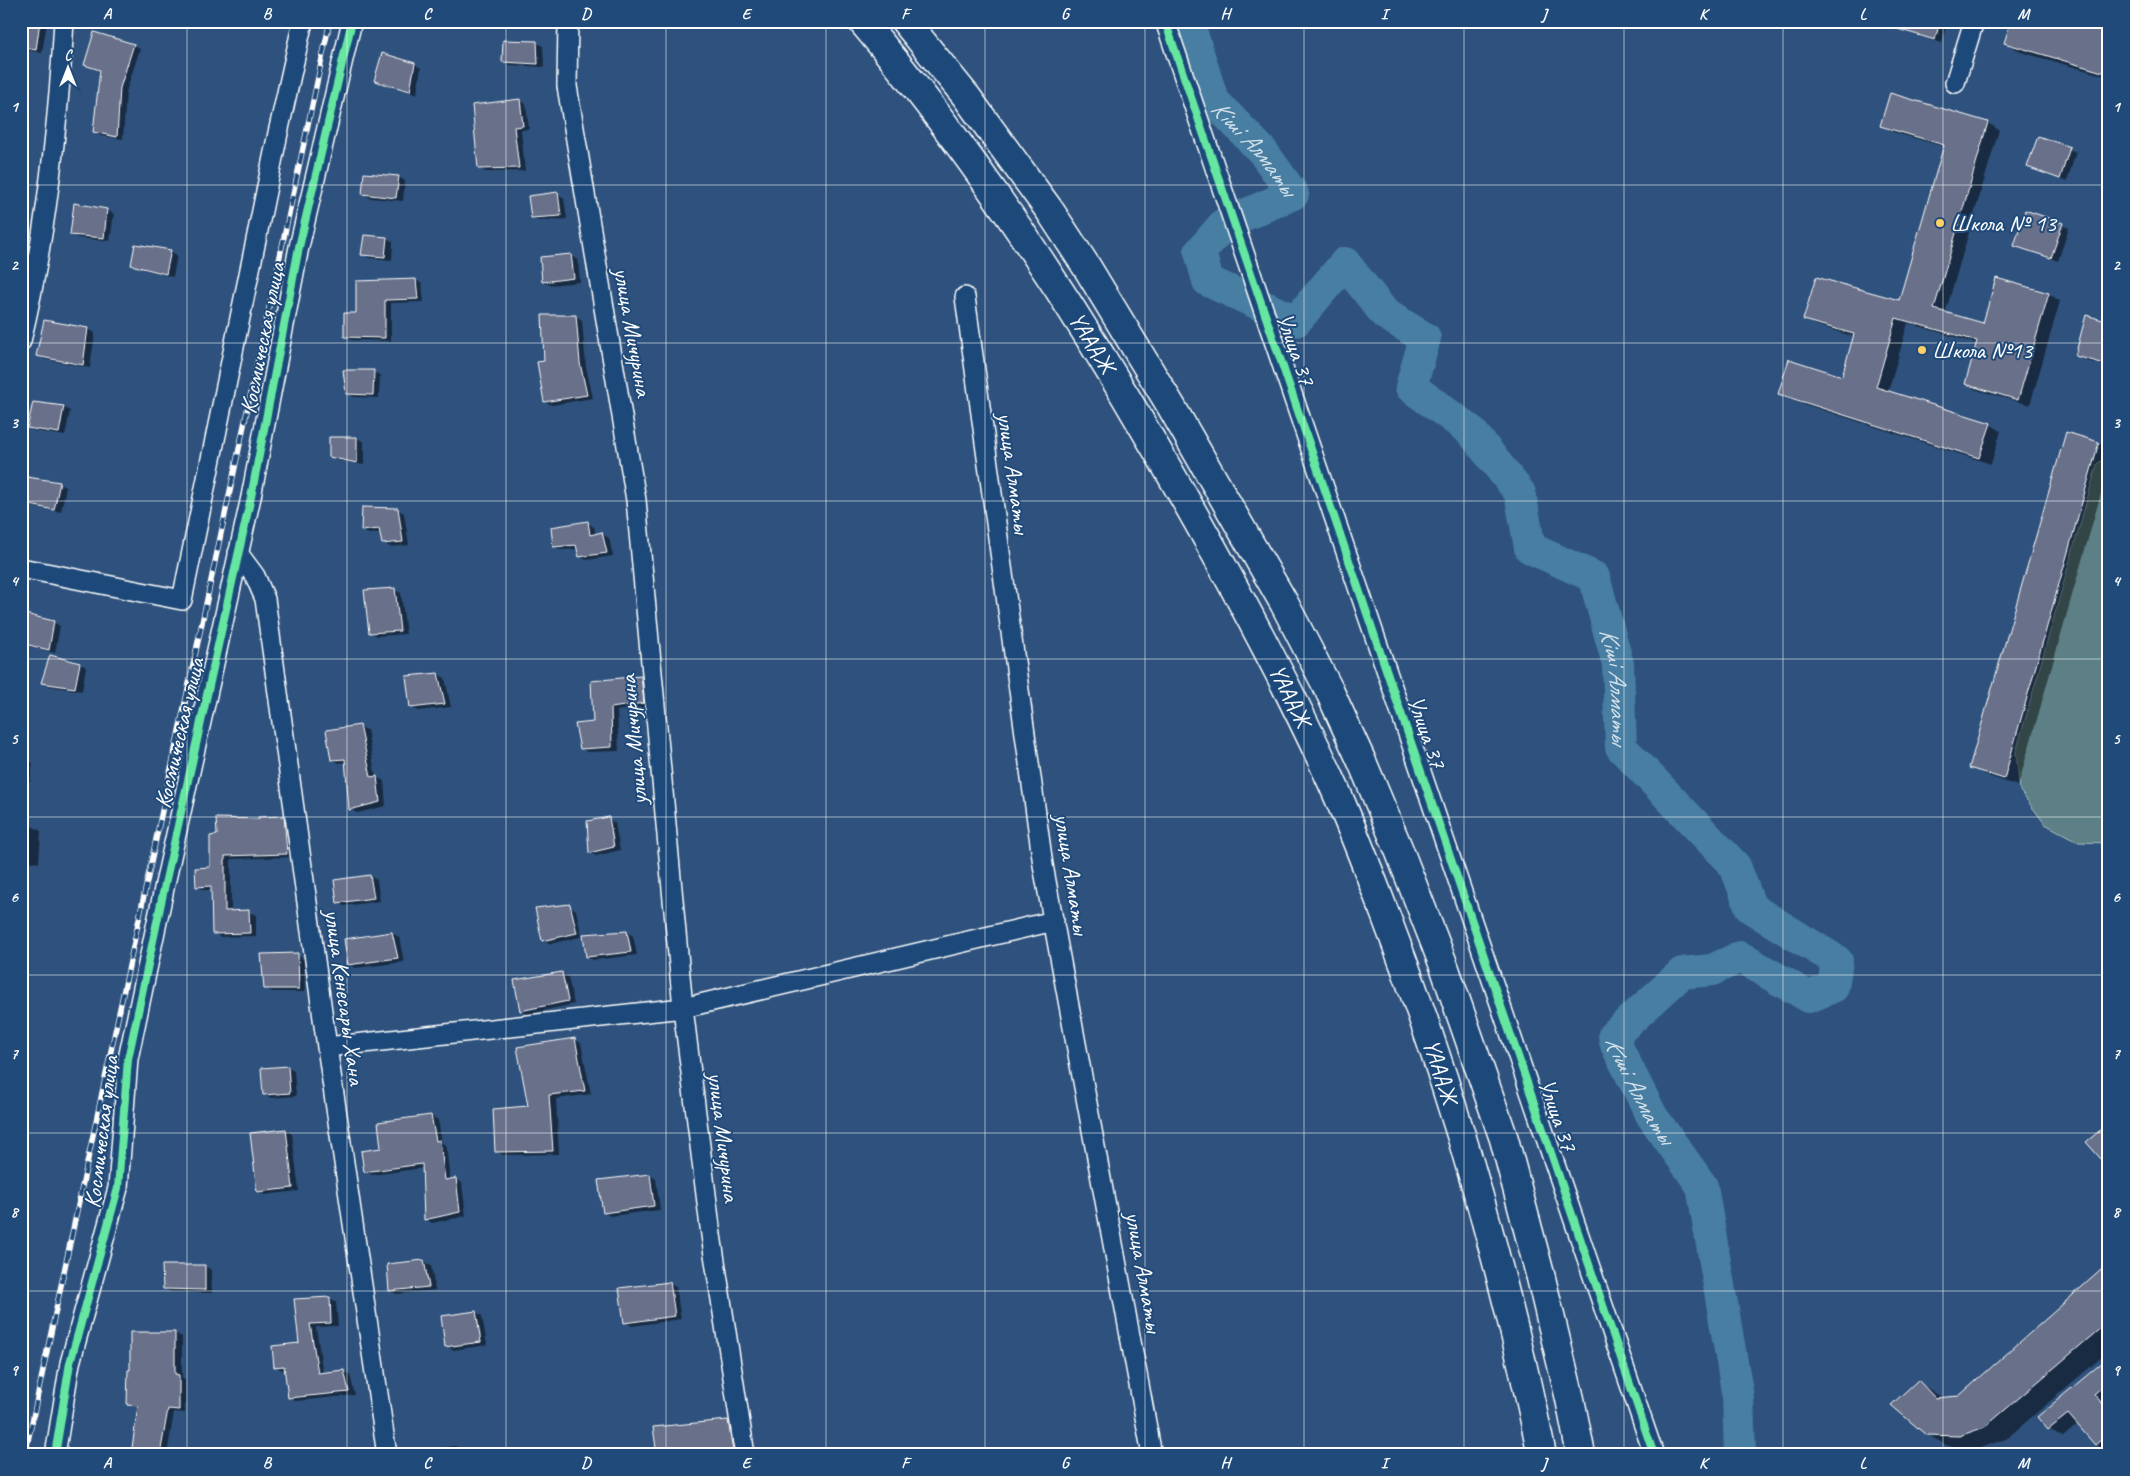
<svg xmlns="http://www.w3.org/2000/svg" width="2130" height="1476" font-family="Caveat,sans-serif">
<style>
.green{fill:#5c8085;stroke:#aec0c2}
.shadow{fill:#0007}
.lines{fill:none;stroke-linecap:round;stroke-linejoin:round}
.river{stroke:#477ea2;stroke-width:32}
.building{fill:#68708a;stroke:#fff}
.minor-casing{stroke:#fff;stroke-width:22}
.highway-casing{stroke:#fff;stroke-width:31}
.minor{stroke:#1f4a7a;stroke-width:19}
.highway{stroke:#1f4a7a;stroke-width:28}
.rail-casing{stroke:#fff;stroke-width:5.5}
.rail{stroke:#1f4a7a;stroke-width:4;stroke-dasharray:11;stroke-linecap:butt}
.cycleway-casing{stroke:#1f4a7a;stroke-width:11}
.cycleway{stroke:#66e7a1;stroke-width:8}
.grid{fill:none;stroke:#fff;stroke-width:1;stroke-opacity:0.55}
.poi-dot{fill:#ffd166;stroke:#1f4a7a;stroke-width:2}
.labels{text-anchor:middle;stroke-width:4;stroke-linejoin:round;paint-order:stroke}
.poi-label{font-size:24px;fill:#fff;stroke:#1f4a7a;text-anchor:start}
.street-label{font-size:24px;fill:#fff;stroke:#1f4a7a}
.water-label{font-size:25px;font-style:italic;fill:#d1dfe8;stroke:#1f4a7a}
.neatline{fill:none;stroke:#fff;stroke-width:2}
.grid-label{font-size:16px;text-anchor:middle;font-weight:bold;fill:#fff}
</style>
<rect width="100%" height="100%" fill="#2e527d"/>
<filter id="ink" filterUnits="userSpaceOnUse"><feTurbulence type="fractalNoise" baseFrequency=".02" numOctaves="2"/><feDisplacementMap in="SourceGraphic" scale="10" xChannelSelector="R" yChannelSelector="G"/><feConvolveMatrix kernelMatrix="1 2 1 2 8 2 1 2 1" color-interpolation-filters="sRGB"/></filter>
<g filter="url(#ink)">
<path class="green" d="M 2109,455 L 2109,843 L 2079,842 L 2045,824 L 2020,791 L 2016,752 L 2097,464 Z"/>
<path class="shadow" d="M 21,21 L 47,23 L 42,53 L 21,49 Z
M 1904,21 L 1947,21 L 1942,43 L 1909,33 L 1902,29 Z
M 2109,34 L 2109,77 L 2021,52 L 2006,43 Z
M 537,43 L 543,46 L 544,67 L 510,65 L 504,62 Z
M 134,45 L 140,49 L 126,92 L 123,139 L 101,136 L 94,132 L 101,71 L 86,64 Z
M 414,64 L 421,68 L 417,94 L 382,84 L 376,80 Z
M 1891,95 L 1988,123 L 1999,130 L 1945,314 L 1984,325 L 1997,279 L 2049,294 L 2060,301 L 2030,405 L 1977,390 L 1966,384 L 1978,344 L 1908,323 L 1888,392 L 1990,424 L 2001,431 L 1991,464 L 1791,400 L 1780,393 L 1843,377 L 1855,337 L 1816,325 L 1805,319 L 1900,302 L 1945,147 L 1893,132 L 1882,126 Z
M 519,100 L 526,104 L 529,129 L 521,130 L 525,171 L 486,172 L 479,168 Z
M 21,113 L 30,117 L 24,155 L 21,155 Z
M 2039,137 L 2076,152 L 2067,182 L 2029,167 Z
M 399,177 L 405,181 L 403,201 L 370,198 L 364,194 Z
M 558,194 L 564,198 L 567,219 L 538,221 L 532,217 Z
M 75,204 L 107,210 L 114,214 L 110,241 L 78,238 L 72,234 Z
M 2026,212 L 2069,228 L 2058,261 L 2015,245 Z
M 387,238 L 393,242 L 392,260 L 369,258 L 363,254 Z
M 171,252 L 177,255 L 173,277 L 139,268 L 132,264 Z
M 571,256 L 578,260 L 580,282 L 550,285 L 543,282 Z
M 416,280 L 422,284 L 424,302 L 391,303 L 391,341 L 351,340 L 345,336 L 357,315 Z
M 576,316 L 582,320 L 586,367 L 593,398 L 552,405 L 545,402 L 545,363 Z
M 45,322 L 88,329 L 95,333 L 90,368 L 44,359 L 37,356 Z
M 2109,323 L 2109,367 L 2087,361 L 2076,355 Z
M 373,372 L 380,375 L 379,398 L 354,397 L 348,393 Z
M 63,407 L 70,411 L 65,436 L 35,431 L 28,428 Z
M 2067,434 L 2099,443 L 2109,449 L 2109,465 L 2018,786 L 1985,775 L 1971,767 Z
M 330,438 L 357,438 L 364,442 L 364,465 L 337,460 L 330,457 Z
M 28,478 L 60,484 L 66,487 L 61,512 L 29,506 L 22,502 Z
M 397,509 L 404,513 L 409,545 L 390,547 L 383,543 L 381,533 L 369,534 L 363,531 Z
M 588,523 L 594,527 L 596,535 L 602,534 L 609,538 L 613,556 L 586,560 L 580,556 L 578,549 L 561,550 L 554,546 Z
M 394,590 L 401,593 L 406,634 L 377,636 L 370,632 Z
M 21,614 L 53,622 L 60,626 L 55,653 L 21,644 Z
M 80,664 L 86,667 L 82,691 L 49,686 L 43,682 Z
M 438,674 L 445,678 L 451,707 L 418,711 L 412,707 L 407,677 Z
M 641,677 L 647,681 L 650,706 L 617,711 L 619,751 L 587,752 L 581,748 L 594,723 Z
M 360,727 L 367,730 L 376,777 L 384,781 L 386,806 L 357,813 L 350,809 L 346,762 L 339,763 L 332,759 Z
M 21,758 L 33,763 L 30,782 L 21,780 Z
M 283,818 L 290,821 L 293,857 L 231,859 L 231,912 L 249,912 L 256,915 L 256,936 L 220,937 L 214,933 L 213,890 L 204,890 L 197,886 L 212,869 L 260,821 Z
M 609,819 L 615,823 L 620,850 L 596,856 L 590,852 Z
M 21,827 L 34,827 L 41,831 L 39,863 L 21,860 Z
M 370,876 L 377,880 L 380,901 L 344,906 L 338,902 Z
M 569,906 L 576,910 L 582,936 L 627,932 L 633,936 L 637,955 L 594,960 L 587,957 L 584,936 L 550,944 L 543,940 Z
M 392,933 L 399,937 L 404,962 L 355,968 L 349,965 Z
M 297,955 L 304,959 L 305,992 L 272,992 L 265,988 Z
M 561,973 L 568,977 L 574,1004 L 528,1014 L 521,1011 Z
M 574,1039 L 581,1043 L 591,1094 L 556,1099 L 559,1154 L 503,1155 L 496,1151 L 530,1107 Z
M 288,1067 L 294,1071 L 296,1096 L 271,1098 L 264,1094 Z
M 431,1116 L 438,1120 L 442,1143 L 446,1145 L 450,1180 L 456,1179 L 462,1183 L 466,1216 L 432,1223 L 426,1219 L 423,1168 L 372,1175 L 365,1171 L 383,1149 Z
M 286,1130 L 292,1134 L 299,1191 L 264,1195 L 258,1191 Z
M 650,1175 L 656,1179 L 660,1210 L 610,1216 L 604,1212 Z
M 424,1262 L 431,1265 L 435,1290 L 397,1294 L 390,1291 Z
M 2109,1264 L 2109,1351 L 2006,1439 L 1980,1448 L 1948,1446 L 1926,1434 L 1918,1382 L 1943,1398 L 1960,1397 Z
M 205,1266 L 211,1270 L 212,1293 L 171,1292 L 164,1289 Z
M 669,1284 L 676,1287 L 681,1319 L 632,1326 L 625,1322 Z
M 330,1298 L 336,1302 L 338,1326 L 316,1327 L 323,1374 L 344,1371 L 350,1375 L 355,1395 L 296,1401 L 289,1398 L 285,1370 L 282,1370 L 275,1366 L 301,1344 L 295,1301 Z
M 476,1312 L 482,1316 L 487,1345 L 453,1350 L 447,1346 Z
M 175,1333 L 182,1337 L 182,1378 L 185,1380 L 185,1413 L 174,1412 L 167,1455 L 132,1455 L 139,1408 L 128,1404 Z
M 2109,1359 L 2109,1400 L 2107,1402 L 2109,1404 L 2109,1452 L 2095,1444 L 2078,1424 L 2063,1437 L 2049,1429 L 2039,1418 Z
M 728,1421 L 735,1425 L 739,1455 L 658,1455 Z
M 455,1446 L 462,1450 L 463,1455 L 401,1454 Z"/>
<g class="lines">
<path class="river" id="s1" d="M 1188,21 L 1213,100 L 1263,152 L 1293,194 L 1224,224 L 1200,252 L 1208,281 L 1296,321 L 1345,263 L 1385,314 L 1425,338 L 1411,387 L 1471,431 L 1520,493 L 1530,548 L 1594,577 L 1618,664 L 1621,747 L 1735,866 L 1751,908 L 1837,961 L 1833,987 L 1809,997 L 1740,957 L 1712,970 L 1682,973 L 1614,1035 L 1616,1045 L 1652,1116 L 1702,1186 L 1738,1397 L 1740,1455"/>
</g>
<path class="building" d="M 21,21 L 40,21 L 36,50 L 21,47 Z
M 1885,21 L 1940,21 L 1935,40 L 1884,25 Z
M 2011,21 L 2068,21 L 2109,33 L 2109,74 L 2004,43 Z
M 94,32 L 134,44 L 120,88 L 117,137 L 93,132 L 100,70 L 84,65 Z
M 503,40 L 537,41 L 538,64 L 502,62 Z
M 382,53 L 415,63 L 410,91 L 374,81 Z
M 1890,93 L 1988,122 L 1934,309 L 1983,323 L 1996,278 L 2049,293 L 2018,400 L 1965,384 L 1977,341 L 1896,318 L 1876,387 L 1991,423 L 1979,458 L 1778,394 L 1789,359 L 1842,376 L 1854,334 L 1803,320 L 1816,277 L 1899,300 L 1944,145 L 1880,126 Z
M 520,99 L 523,126 L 514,127 L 519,168 L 478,169 L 472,105 Z
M 2038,136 L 2070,147 L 2060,179 L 2027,167 Z
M 364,173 L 399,176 L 396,198 L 362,194 Z
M 558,192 L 561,216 L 531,218 L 528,196 Z
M 74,203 L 107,209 L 104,238 L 70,235 Z
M 2025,210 L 2063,223 L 2051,258 L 2014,246 Z
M 364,235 L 387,237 L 385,257 L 361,255 Z
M 135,244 L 171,250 L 166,274 L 131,265 Z
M 571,254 L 574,278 L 542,282 L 540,257 Z
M 416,279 L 418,299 L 385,300 L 385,338 L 344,337 L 344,313 L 356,313 L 356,281 Z
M 542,315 L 576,315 L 580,363 L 587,395 L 544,402 L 537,362 L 544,361 Z
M 2086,315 L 2109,322 L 2109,365 L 2075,356 Z
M 44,320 L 88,328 L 83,365 L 36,356 Z
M 343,370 L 374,370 L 373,395 L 346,394 Z
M 33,402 L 64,406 L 59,433 L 27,428 Z
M 2066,432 L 2099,442 L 2004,779 L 1969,768 Z
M 329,437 L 357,437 L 357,463 L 329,457 Z
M 27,477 L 60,482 L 54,510 L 21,503 Z
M 362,507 L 398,508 L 403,542 L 382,544 L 379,529 L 361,531 Z
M 588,521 L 590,535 L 602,532 L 607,553 L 579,557 L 576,545 L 553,547 L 551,527 Z
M 395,588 L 400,631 L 369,633 L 364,590 Z
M 21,613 L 54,621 L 49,650 L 21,643 Z
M 50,655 L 80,663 L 75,688 L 41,683 Z
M 438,673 L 445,704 L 410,708 L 406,676 Z
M 641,676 L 644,703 L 611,708 L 612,747 L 580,749 L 575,724 L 593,722 L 591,681 Z
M 360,725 L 371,777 L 377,776 L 380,802 L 349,810 L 345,759 L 331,760 L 326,730 Z
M 284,816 L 287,854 L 225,856 L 225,911 L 249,910 L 250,933 L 212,934 L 211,886 L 196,887 L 195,868 L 210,867 L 210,836 L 217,835 L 216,818 L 259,819 L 258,817 Z
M 609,817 L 614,847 L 589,853 L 587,821 Z
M 370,875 L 374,898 L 337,903 L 334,880 Z
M 570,904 L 577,933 L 542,941 L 535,908 Z
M 627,931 L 631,952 L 586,957 L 583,934 Z
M 392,932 L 398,958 L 348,965 L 344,939 Z
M 298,953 L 299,989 L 264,989 L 261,954 Z
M 562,972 L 568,1001 L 520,1011 L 514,980 Z
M 575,1038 L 585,1091 L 549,1095 L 553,1151 L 495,1152 L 493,1109 L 528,1106 L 517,1047 Z
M 288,1066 L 290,1093 L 263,1095 L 261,1068 Z
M 431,1115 L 436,1141 L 440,1140 L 445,1180 L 456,1178 L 460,1212 L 424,1220 L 422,1164 L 364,1172 L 361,1151 L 381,1148 L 378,1122 Z
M 2109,1123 L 2109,1168 L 2086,1142 Z
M 286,1129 L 293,1188 L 257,1192 L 250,1133 Z
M 650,1174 L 654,1206 L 603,1213 L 598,1180 Z
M 424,1260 L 429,1287 L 389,1291 L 387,1264 Z
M 2109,1263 L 2109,1321 L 1985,1427 L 1959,1436 L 1926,1435 L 1891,1405 L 1918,1380 L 1935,1398 L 1959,1396 Z
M 162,1265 L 205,1265 L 205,1290 L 163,1289 Z
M 670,1282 L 675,1316 L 624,1323 L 619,1288 Z
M 330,1297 L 331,1323 L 310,1324 L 318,1373 L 344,1370 L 349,1392 L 288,1398 L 284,1366 L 274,1367 L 272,1346 L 299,1343 L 294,1299 Z
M 476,1311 L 481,1342 L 445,1347 L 441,1316 Z
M 130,1332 L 175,1332 L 175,1374 L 179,1375 L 179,1410 L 168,1409 L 160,1455 L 131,1455 L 138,1406 L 127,1405 L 128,1370 L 130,1370 Z
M 2109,1357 L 2109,1381 L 2094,1394 L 2109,1411 L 2109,1433 L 2095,1445 L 2068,1414 L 2048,1430 L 2037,1417 Z
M 728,1420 L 733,1452 L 710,1455 L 657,1455 L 653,1427 Z"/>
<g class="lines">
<defs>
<path id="minor" d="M 568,21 L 567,86 L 636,500 L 683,1008 L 711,1235 L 745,1455
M 1165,21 L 1654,1455
M 1955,83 L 1974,21
M 965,297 L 1043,865 L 1152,1455
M 21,341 C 46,236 58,129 64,21
M 238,553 L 255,576 L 265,599 L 327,1047 L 387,1455
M 21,568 L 182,600 L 278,133 L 303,21
M 327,1047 L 683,1008 L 1054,921
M 55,1455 L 70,1363 L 118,1188 L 128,1059 L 165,884 L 251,497 L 299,247 L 352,21"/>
<g id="highway">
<path id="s2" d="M 862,21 C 975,155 1071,301 1158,452 C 1220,559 1280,668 1331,780 C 1351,824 1368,869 1385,914 C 1453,1090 1504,1270 1542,1455"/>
<path d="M 905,21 L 966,96 L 1050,211 L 1088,269 L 1171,406 L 1284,603 L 1329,690 L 1363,764 L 1399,850 L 1444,966 L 1504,1139 L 1541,1278 L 1570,1399 L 1581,1455"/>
</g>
</defs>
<use href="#minor" class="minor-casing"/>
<use href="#highway" class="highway-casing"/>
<use href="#minor" class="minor"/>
<use href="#highway" class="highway"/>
<defs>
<path id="rail" d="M 25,1455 L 330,21"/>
</defs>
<use href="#rail" class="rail-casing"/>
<use href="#rail" class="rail"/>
<defs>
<path id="cycleway" d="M 1165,21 L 1654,1455
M 55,1455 L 70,1363 L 118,1188 L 128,1059 L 165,884 L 251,497 L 299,247 L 352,21"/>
</defs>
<use href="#cycleway" class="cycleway-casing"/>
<use href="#cycleway" class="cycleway"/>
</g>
</g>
<path class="grid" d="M 187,21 L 187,1455M 347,21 L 347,1455M 506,21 L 506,1455M 666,21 L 666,1455M 826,21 L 826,1455M 985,21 L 985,1455M 1145,21 L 1145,1455M 1304,21 L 1304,1455M 1464,21 L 1464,1455M 1624,21 L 1624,1455M 1783,21 L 1783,1455M 1943,21 L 1943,1455M 21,185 L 2109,185M 21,343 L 2109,343M 21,501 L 2109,501M 21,659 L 2109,659M 21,817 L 2109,817M 21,975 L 2109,975M 21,1133 L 2109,1133M 21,1291 L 2109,1291"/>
<g class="poi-dot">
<circle cx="1940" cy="223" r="5"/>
<circle cx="1922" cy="350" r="5"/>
</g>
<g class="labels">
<g class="poi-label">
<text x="1950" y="231">Школа № 13</text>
<text x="1932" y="358">Школа №13</text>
</g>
<g class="street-label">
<text transform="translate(633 332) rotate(80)" y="8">улица Мичурина</text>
<text transform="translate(262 338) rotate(-79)" y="8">Космическая улица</text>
<text dy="8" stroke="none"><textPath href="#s2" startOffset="396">ҮАААЖ</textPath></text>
<text transform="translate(1296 349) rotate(71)" y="8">Улица 37</text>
<text transform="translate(1014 473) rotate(82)" y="8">улица Алматы</text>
<text dy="8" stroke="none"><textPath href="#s2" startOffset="801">ҮАААЖ</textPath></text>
<text transform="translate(1427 732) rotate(71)" y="8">Улица 37</text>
<text transform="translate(179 733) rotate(-77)" y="8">Космическая улица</text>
<text transform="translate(633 740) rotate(-95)" y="8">улица Мичурина</text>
<text transform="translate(1072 874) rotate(81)" y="8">улица Алматы</text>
<text transform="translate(345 997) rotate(82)" y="8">улица Кенесары Хана</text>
<text dy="8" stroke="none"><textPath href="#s2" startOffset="1206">ҮАААЖ</textPath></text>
<text transform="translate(1558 1115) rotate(71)" y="8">Улица 37</text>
<text transform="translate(101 1132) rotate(-83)" y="8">Космическая улица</text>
<text transform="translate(724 1137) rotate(83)" y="8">улица Мичурина</text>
<text transform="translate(1144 1272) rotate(80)" y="8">улица Алматы</text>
</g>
<g class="water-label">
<text dy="9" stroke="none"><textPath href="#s1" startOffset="146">Кіші Алматы</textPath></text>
<text dy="9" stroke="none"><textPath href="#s1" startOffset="1075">Кіші Алматы</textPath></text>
<text dy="9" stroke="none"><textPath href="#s1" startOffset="1794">Кіші Алматы</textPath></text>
</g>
</g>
<rect width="2130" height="1476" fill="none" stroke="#1f4a7a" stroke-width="55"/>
<g transform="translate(68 68)" stroke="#1f4a7a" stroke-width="4" paint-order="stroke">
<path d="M0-4L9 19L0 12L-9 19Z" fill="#ffffff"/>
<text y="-8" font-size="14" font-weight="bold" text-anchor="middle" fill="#ffffff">С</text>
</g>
<rect x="28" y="28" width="2074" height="1420" class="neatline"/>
<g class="grid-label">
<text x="107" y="19">A</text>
<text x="267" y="19">B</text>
<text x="427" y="19">C</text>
<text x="586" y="19">D</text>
<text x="746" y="19">E</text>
<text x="905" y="19">F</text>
<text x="1065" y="19">G</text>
<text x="1225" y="19">H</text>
<text x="1384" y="19">I</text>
<text x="1544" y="19">J</text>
<text x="1703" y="19">K</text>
<text x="1863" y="19">L</text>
<text x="2023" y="19">M</text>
<text x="14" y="112">1</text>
<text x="2116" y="112">1</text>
<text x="14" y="270">2</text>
<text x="2116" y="270">2</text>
<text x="14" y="428">3</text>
<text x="2116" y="428">3</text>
<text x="14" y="586">4</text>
<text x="2116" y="586">4</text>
<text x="14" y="744">5</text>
<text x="2116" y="744">5</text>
<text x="14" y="902">6</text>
<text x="2116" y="902">6</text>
<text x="14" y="1059">7</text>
<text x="2116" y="1059">7</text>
<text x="14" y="1217">8</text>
<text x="2116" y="1217">8</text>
<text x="14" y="1375">9</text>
<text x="2116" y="1375">9</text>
<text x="107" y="1468">A</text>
<text x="267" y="1468">B</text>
<text x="427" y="1468">C</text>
<text x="586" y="1468">D</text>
<text x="746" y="1468">E</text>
<text x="905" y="1468">F</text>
<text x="1065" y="1468">G</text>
<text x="1225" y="1468">H</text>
<text x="1384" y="1468">I</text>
<text x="1544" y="1468">J</text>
<text x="1703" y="1468">K</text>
<text x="1863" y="1468">L</text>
<text x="2023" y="1468">M</text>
</g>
</svg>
